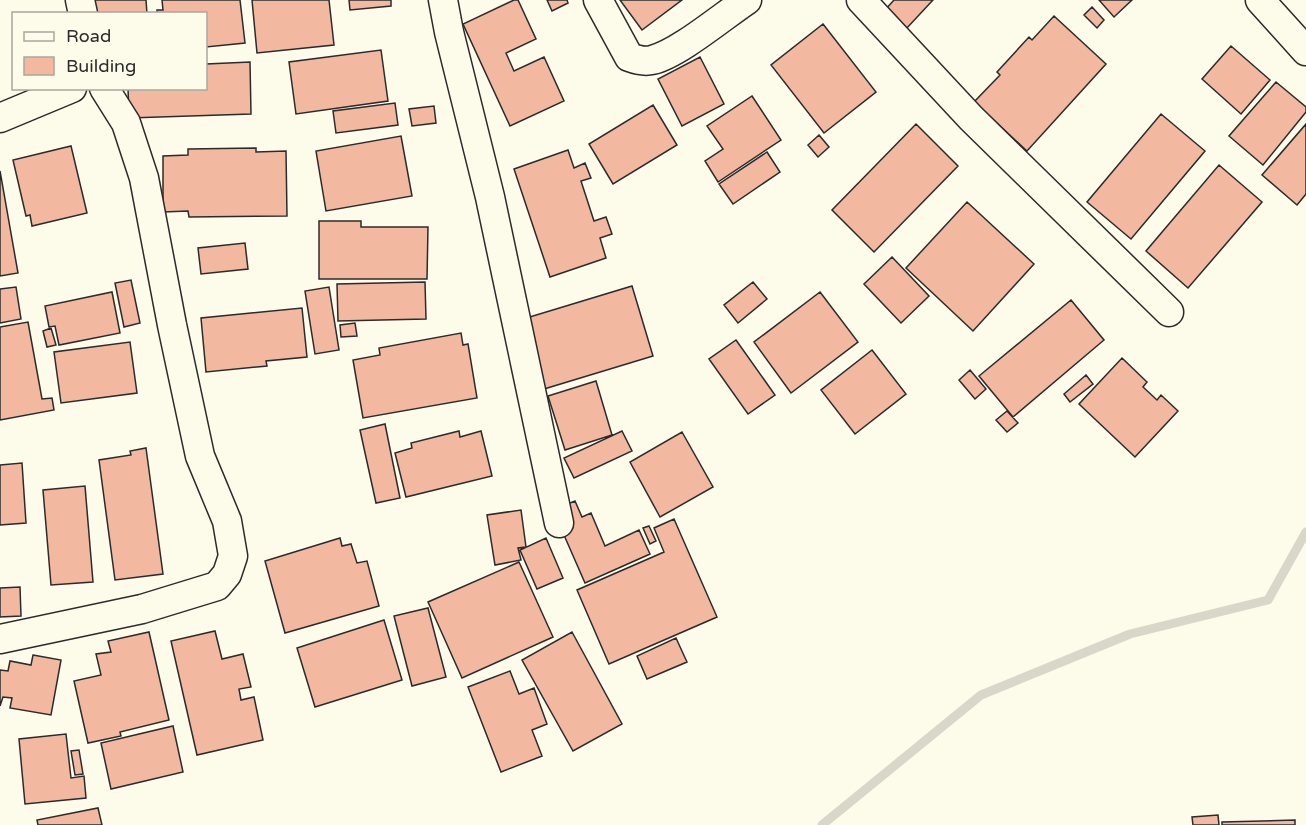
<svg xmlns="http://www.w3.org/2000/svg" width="1306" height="825" font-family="'Varela Round',sans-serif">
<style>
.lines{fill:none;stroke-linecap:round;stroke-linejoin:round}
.stream{stroke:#d8d7c9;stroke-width:9}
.building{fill:#f2b8a0;stroke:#2b2b2b;stroke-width:1.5}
.minor-casing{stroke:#2b2b2b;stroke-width:31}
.minor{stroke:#fdfbea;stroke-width:28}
</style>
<rect width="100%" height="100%" fill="#fdfbea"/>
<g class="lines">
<path class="stream" d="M 822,825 L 981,695 L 1130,634 L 1268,600 L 1306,532"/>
</g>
<path class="building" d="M 89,0 L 146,0 L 147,14 L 90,14 Z
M 162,0 L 240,0 L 245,43 L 206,47 L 206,14 L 157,14 L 157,10 L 163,10 Z
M 252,0 L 329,0 L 334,45 L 257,53 Z
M 349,0 L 391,0 L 391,6 L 350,10 Z
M 514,0 L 518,0 L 536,39 L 506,53 L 514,71 L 544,57 L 564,101 L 510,126 L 463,24 Z
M 547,0 L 567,0 L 568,3 L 552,11 Z
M 620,0 L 682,0 L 642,30 Z
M 894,0 L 933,0 L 906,29 L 885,10 Z
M 1099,0 L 1132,0 L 1114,17 Z
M 1092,7 L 1104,20 L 1097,28 L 1084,15 Z
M 1054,16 L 1106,64 L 1027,151 L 974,102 L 1000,75 L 997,72 L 1029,37 L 1032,40 Z
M 823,24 L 876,92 L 824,133 L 771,65 Z
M 1231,46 L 1270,80 L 1241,114 L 1202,79 Z
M 381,50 L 388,101 L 296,114 L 289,62 Z
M 700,57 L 724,104 L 682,126 L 658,79 Z
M 250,62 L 251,114 L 129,118 L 128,88 L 206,88 L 206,64 Z
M 1276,82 L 1306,107 L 1306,112 L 1263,165 L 1229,136 Z
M 752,96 L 781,140 L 718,182 L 705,161 L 723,149 L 707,126 Z
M 395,103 L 398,125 L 336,133 L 333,111 Z
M 653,105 L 677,145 L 613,184 L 589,144 Z
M 434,106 L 436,123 L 412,126 L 409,109 Z
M 1161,114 L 1205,151 L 1131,239 L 1087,202 Z
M 916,124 L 958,166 L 874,252 L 832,210 Z
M 1306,124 L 1306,194 L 1297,205 L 1262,175 Z
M 819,135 L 829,147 L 818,157 L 808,145 Z
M 401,136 L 412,196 L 326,211 L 316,151 Z
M 71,146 L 87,213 L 32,226 L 30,215 L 26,216 L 13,160 Z
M 256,148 L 256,152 L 286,151 L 287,216 L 189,217 L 188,211 L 163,212 L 163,156 L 188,155 L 188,149 Z
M 568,150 L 574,168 L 585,163 L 591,178 L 581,181 L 594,221 L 606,217 L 612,234 L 600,238 L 606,258 L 550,277 L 514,169 Z
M 767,152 L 780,172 L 733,204 L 719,184 Z
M 1219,165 L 1262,202 L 1188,288 L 1146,251 Z
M 0,171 L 18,273 L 0,276 Z
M 967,202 L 1034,264 L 973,331 L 906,268 Z
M 319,221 L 361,221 L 361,227 L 428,227 L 427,279 L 319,279 Z
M 245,243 L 248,269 L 201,274 L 198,248 Z
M 892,257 L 929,296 L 901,323 L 864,284 Z
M 131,280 L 140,323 L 124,327 L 115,283 Z
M 425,282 L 426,319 L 338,321 L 337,284 Z
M 753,282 L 767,299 L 738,323 L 724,305 Z
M 632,286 L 653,356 L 544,389 L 523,319 Z
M 16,287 L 21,319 L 0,323 L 0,289 Z
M 329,287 L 339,350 L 315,354 L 305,291 Z
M 112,292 L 120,333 L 59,345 L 55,326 L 49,327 L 45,306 Z
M 820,292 L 858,342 L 791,393 L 754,342 Z
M 1071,300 L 1104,340 L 1013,417 L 979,376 Z
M 302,308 L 307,357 L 266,361 L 267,366 L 206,372 L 201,318 Z
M 28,322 L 42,399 L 52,398 L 54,410 L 0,420 L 0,327 Z
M 355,323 L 357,336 L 341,337 L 340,325 Z
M 51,328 L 56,345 L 47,347 L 43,331 Z
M 461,333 L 463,345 L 468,344 L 477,398 L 363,418 L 353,360 L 380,355 L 379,348 Z
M 736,340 L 775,395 L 748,414 L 709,359 Z
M 130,342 L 137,393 L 61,403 L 54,352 Z
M 872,350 L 906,394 L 855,434 L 821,390 Z
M 1122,358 L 1147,382 L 1143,387 L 1157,400 L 1161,395 L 1178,411 L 1135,457 L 1079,404 Z
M 970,370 L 986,389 L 975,399 L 959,380 Z
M 1086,375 L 1093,384 L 1070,402 L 1064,394 Z
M 596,381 L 612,435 L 565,450 L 548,396 Z
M 1007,411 L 1018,423 L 1007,432 L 996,420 Z
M 385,424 L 400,498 L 376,503 L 360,430 Z
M 459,431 L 460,437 L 481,431 L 492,476 L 406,497 L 395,453 L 412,448 L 411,443 Z
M 622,431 L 632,451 L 574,478 L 564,458 Z
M 682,432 L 713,487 L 660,517 L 630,462 Z
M 146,448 L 163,574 L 115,580 L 99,460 L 131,455 L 130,451 Z
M 22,463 L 26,523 L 0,525 L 0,465 Z
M 85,486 L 93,582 L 51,585 L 43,490 Z
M 575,501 L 582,517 L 591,513 L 605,546 L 639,530 L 650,554 L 585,583 L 553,510 Z
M 521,510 L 526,547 L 518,548 L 521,560 L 495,565 L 487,515 Z
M 674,519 L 717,617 L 609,664 L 577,590 L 664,552 L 654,528 Z
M 649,526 L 656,541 L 650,544 L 643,528 Z
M 340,538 L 342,546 L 351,544 L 357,563 L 367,561 L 379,606 L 285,633 L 265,561 Z
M 546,538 L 563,578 L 537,589 L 520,550 Z
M 519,562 L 553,637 L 462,678 L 428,602 Z
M 20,587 L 21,616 L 0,617 L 0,588 Z
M 428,608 L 446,677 L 412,686 L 394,616 Z
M 384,620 L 402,680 L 315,707 L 297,648 Z
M 215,631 L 222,659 L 243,654 L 251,687 L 239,689 L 241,700 L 254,697 L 263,740 L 197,755 L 171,641 Z
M 149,632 L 169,720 L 120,732 L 121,736 L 88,743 L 74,681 L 101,675 L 96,654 L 111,652 L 108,641 Z
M 572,632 L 622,724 L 573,751 L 522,660 Z
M 676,638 L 687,662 L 647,679 L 637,656 Z
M 33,655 L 61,660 L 51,715 L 10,708 L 12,698 L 3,697 L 0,706 L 0,670 L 8,671 L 10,661 L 31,665 Z
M 510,671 L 519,694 L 534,688 L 547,724 L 532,730 L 542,756 L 501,772 L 468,687 Z
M 173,726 L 183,772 L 111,789 L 101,743 Z
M 66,734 L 71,778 L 84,776 L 86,798 L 25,804 L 19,739 Z
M 79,750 L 83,774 L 75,775 L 71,751 Z
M 98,808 L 102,825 L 38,825 L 37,820 Z
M 1218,815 L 1219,825 L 1193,825 L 1192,817 Z
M 1295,820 L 1295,825 L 1222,825 L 1222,822 Z"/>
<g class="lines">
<defs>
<path id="minor" d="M 80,0 L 83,14
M 443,0 L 449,32 L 490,197 L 559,523
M 598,0 L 629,57 C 637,60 644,62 652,60 C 678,54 723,16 747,0
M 861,0 L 971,118 L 1169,312
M 1260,0 L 1306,51
M 0,118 L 72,88
M 0,639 L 142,609 L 217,586 L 227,574 L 233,556 L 227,521 L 200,456 L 172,325 L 144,178 L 126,123 L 104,88"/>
</defs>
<use href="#minor" class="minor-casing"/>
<use href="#minor" class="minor"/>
</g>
<rect x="12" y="12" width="195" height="78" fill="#fdfbea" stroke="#a9a89e" stroke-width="1.5"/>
<rect x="24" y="32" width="30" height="9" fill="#fdfbea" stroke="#a9a89e" stroke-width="1.5"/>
<text x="66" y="42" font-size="18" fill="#2b2b2b">Road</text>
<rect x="24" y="57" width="30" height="18" fill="#f2b8a0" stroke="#a9a89e" stroke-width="1.5"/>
<text x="66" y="72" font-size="18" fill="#2b2b2b">Building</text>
</svg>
